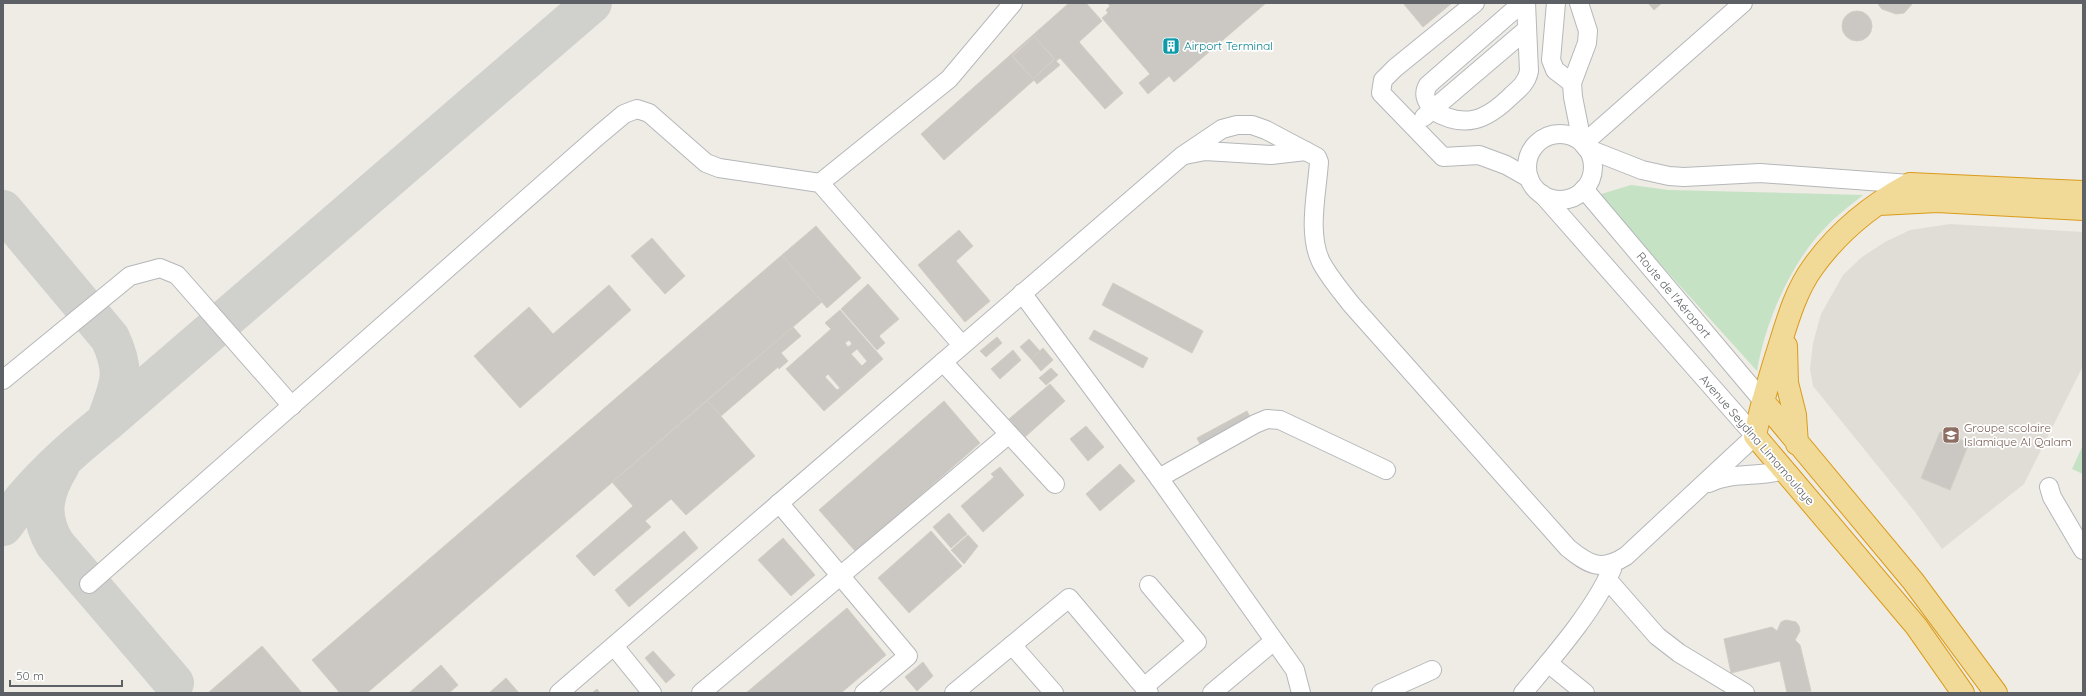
<svg xmlns="http://www.w3.org/2000/svg" width="2086" height="696" font-family="Quicksand,sans-serif">
<style>
.education{fill:#e0ddd6}
.green{fill:#c5e2c4}
.lines{fill:none;stroke-linecap:round;stroke-linejoin:round}
.taxiway{stroke:#d0d0cc;stroke-width:40}
.building{fill:#cbc8c4;stroke:#d2cdc4;fill-rule:evenodd}
.minor-casing{stroke:#b5b7ba;stroke-width:20}
.highway-casing{stroke:#da9b19;stroke-width:24}
.minor{stroke:#fff;stroke-width:18}
.highway{stroke:#f1da98;stroke-width:22}
.labels{text-anchor:middle;stroke-width:3.5;stroke-linejoin:round;paint-order:stroke}
.culture-label{font-size:12px;fill:#0d838f;stroke:#fff;text-anchor:start}
.street-label{font-size:12px;fill:#5d6064;stroke:#fff}
.education-label{font-size:12px;fill:#785e54;stroke:#fff;text-anchor:start}
</style>
<rect width="100%" height="100%" fill="#eeece5"/>
<path class="education" d="M 1950,224 L 2083,232 L 2083,366 L 2024,484 L 1942,549 L 1915,512 L 1813,386 L 1810,369 L 1813,343 L 1821,314 L 1843,275 L 1862,257 L 1885,242 L 1910,230 Z"/>
<path class="green" d="M 1631,185 L 1669,190 L 1863,195 C 1851,205 1837,215 1826,227 C 1791,262 1765,322 1757,371 L 1598,195 Z
M 2083,445 L 2083,474 L 2072,469 Z"/>
<g class="lines">
<path class="taxiway" d="M 3,210 L 110,338 C 127,374 119,386 106,422
M 60,465 C 43,492 38,516 55,544 L 174,683
M 3,526 C 32,485 67,453 106,422 L 592,3"/>
</g>
<path class="building" d="M 1069,3 L 1086,3 L 1102,21 L 1079,42 L 1123,93 L 1105,109 L 1060,58 L 1056,61 L 1060,65 L 1037,84 L 1034,80 L 944,160 L 921,134 ZM 1034,36 L 1055,59 L 1033,79 L 1012,56 Z
M 1107,3 L 1266,3 L 1174,82 L 1169,76 L 1148,94 L 1139,83 L 1150,74 L 1102,18 L 1108,13 L 1106,10 L 1110,6 Z
M 1403,3 L 1452,3 L 1423,27 Z
M 1648,3 L 1662,3 L 1654,10 Z
M 1877,3 L 1913,3 L 1904,13 L 1896,14 L 1882,9 Z
M1842 26a15 15 0 1 1 30 0a15 15 0 1 1-30 0Z
M 1034,36 L 1054,59 L 1033,79 L 1013,56 Z
M 816,226 L 861,278 L 827,308 L 782,255 Z
M 959,230 L 973,246 L 956,261 L 990,301 L 965,322 L 918,265 Z
M 652,238 L 685,276 L 665,294 L 631,256 Z
M 782,255 L 822,302 L 367,693 L 340,693 L 312,660 Z
M 1113,283 L 1203,331 L 1192,353 L 1102,305 Z
M 868,284 L 899,319 L 879,336 L 885,343 L 877,350 L 841,309 Z
M 609,285 L 631,310 L 520,408 L 474,356 L 529,307 L 553,334 Z
M 840,310 L 883,359 L 824,411 L 786,369 L 831,329 L 825,323 ZM 849,340 L 852,344 L 848,347 L 845,343 ZM 857,349 L 867,361 L 862,366 L 851,354 ZM 828,374 L 840,388 L 837,390 L 825,377 Z
M 793,327 L 801,336 L 781,353 L 788,361 L 779,369 L 778,367 L 721,416 L 707,400 Z
M 1094,330 L 1148,358 L 1143,368 L 1089,339 Z
M 997,337 L 1002,343 L 986,357 L 980,351 Z
M 1029,339 L 1040,351 L 1031,359 L 1020,347 Z
M 1043,348 L 1053,360 L 1041,371 L 1031,359 Z
M 1013,350 L 1021,360 L 1000,379 L 991,369 Z
M 1051,368 L 1058,375 L 1046,385 L 1039,378 Z
M 1050,384 L 1065,401 L 1025,437 L 1009,419 Z
M 707,400 L 755,456 L 686,515 L 671,499 L 645,521 L 651,527 L 594,576 L 576,556 L 633,506 L 612,482 Z
M 944,401 L 980,443 L 856,552 L 819,510 Z
M 1247,411 L 1252,421 L 1202,448 L 1197,438 Z
M 1086,426 L 1104,447 L 1088,461 L 1070,439 Z
M 1940,432 L 1969,443 L 1950,490 L 1921,478 Z
M 1120,464 L 1135,481 L 1100,511 L 1086,494 Z
M 1000,467 L 1024,495 L 983,532 L 961,506 L 994,477 L 991,474 Z
M 949,513 L 967,534 L 951,548 L 933,527 Z
M 684,531 L 698,548 L 629,607 L 615,590 Z
M 931,531 L 962,566 L 909,613 L 878,578 Z
M 968,535 L 978,546 L 964,564 L 951,550 Z
M 783,538 L 815,575 L 791,596 L 758,560 Z
M 847,608 L 886,655 L 841,693 L 746,693 Z
M 1786,620 L 1796,622 L 1799,626 L 1800,631 L 1795,640 L 1800,645 L 1811,691 L 1787,693 L 1780,661 L 1731,673 L 1724,639 L 1772,627 L 1777,631 L 1781,622 Z
M 262,646 L 302,693 L 208,693 Z
M 653,651 L 675,675 L 666,683 L 645,658 Z
M 923,662 L 933,676 L 917,691 L 905,677 Z
M 441,665 L 458,685 L 449,693 L 409,693 Z
M 506,678 L 519,693 L 489,693 Z
M 597,689 L 600,693 L 592,693 Z"/>
<g class="lines">
<defs>
<g id="minor">
<path d="M 1475,3 L 1395,68 L 1383,80 L 1381,93 L 1443,157 L 1479,155 L 1506,165 L 1529,178"/>
<path d="M 1526,3 L 1529,71 C 1527,82 1520,88 1512,95 C 1487,120 1465,130 1432,110 L 1527,29"/>
<path d="M 1556,3 L 1551,60 L 1555,70 L 1572,83"/>
<path d="M 1579,3 L 1588,31 L 1587,43 L 1572,83 L 1573,97 L 1582,142"/>
<path d="M 1424,117 L 1432,110 C 1427,101 1422,95 1428,85 L 1522,3"/>
<circle cx="1560" cy="167" r="33"/>
<path d="M 1583,144 L 1743,3"/>
<path d="M 1586,148 L 1642,170 L 1669,176 L 1684,177 L 1760,173 L 1910,184"/>
<path d="M 1185,155 L 1205,151 L 1271,155 L 1306,151"/>
<path d="M 820,183 L 949,79 L 1013,3"/>
<path id="s1" d="M 1584,189 L 1763,401"/>
<path d="M 1022,293 L 1159,478 L 1295,670 L 1301,693"/>
<path d="M 943,362 L 1055,484"/>
<path d="M 3,380 L 130,276 L 160,268 L 177,275 L 292,406"/>
<path d="M 1159,478 L 1255,424 L 1267,419 L 1280,420 L 1386,470"/>
<path d="M 1709,483 C 1734,471 1758,478 1783,470"/>
<path d="M 2049,487 L 2052,497 L 2083,550"/>
<path d="M 779,503 L 908,656 L 864,693"/>
<path d="M 1607,579 L 1657,636 L 1679,653 L 1745,693"/>
<path d="M 89,584 L 599,135 L 624,114 L 637,109 L 649,113 L 706,163 L 719,168 L 820,183 L 962,345"/>
<path d="M 1012,645 L 1054,693"/>
<path d="M 614,646 L 652,693"/>
<path d="M 1548,663 L 1585,693"/>
<path d="M 1144,687 L 1197,642 L 1149,585"/>
<path d="M 559,693 L 1182,156 L 1222,129 L 1237,125 L 1252,125 L 1266,130 L 1317,157 L 1319,162 C 1317,193 1307,233 1321,262 C 1329,277 1341,291 1351,304 L 1568,548 C 1589,565 1601,572 1626,556 L 1755,436 L 1542,194"/>
<path d="M 701,693 L 1009,434"/>
<path d="M 954,693 L 1069,598 L 1149,693"/>
<path d="M 1212,693 L 1274,641"/>
<path d="M 1381,693 L 1432,670"/>
<path d="M 1523,693 C 1553,657 1593,612 1612,569"/>
</g>
<path id="highway" d="M 1879,204 L 1937,201 L 2083,209
M 1786,346 L 1787,383 L 1795,415 L 1797,444
M 1763,401 L 1913,581 L 1996,693
M 1963,693 L 1916,626 L 1755,436 C 1760,409 1768,383 1776,357 C 1786,326 1794,293 1813,267 C 1838,232 1873,204 1910,184 L 2083,192"/>
</defs>
<use href="#minor" class="minor-casing"/>
<use href="#highway" class="highway-casing"/>
<use href="#minor" class="minor"/>
<use href="#highway" class="highway"/>
</g>
<defs>
<symbol id="building-square" viewBox="-11 -11 22 22"><rect x="-9" y="-9" width="18" height="18" rx="4" fill="#0f9aa8" stroke="#fff"/><path d="M-4-6H4V6H1V3H-1V6H-4ZM-2.5-4.3h1.7v1.8h-1.7ZM.8-4.3h1.7v1.8H.8ZM-2.5-1h1.7V.8h-1.7ZM.8-1h1.7V.8H.8Z" fill="#fff"/></symbol>
<symbol id="school-square" viewBox="-11 -11 22 22"><rect x="-9" y="-9" width="18" height="18" rx="4" fill="#8d6e63" stroke="#fff"/><path d="M0-5L7-2L0 1L-7-2ZM-4 1L0 2.5L4 1V4Q0 6-4 4Z" fill="#fff"/></symbol>
</defs>
<g fill-rule="evenodd">
<use href="#building-square" x="1161" y="36" width="20" height="20"/>
<use href="#school-square" x="1941" y="425" width="20" height="20"/>
</g>
<g class="labels">
<g class="culture-label">
<text x="1184" y="50">Airport Terminal</text>
</g>
<g class="street-label">
<text dy="4" stroke="none"><textPath href="#s1" startOffset="139">Route de l'Aéroport</textPath></text>
<text transform="translate(1757 440) rotate(49)" y="4">Avenue Seydina Limamoulaye</text>
</g>
<g class="education-label">
<text x="1964" y="432">Groupe scolaire<tspan x="1964" dy="14">Islamique Al Qalam</tspan></text>
</g>
</g>
<rect width="2086" height="696" fill="none" stroke="#5d6064" stroke-width="8"/>
<path d="M10 680v6h112v-6" fill="none" stroke="#5d6064" stroke-width="2"/>
<text x="16" y="680" font-size="12" fill="#5d6064" stroke="#ffffff" stroke-width="3" paint-order="stroke">50 m</text>
</svg>
